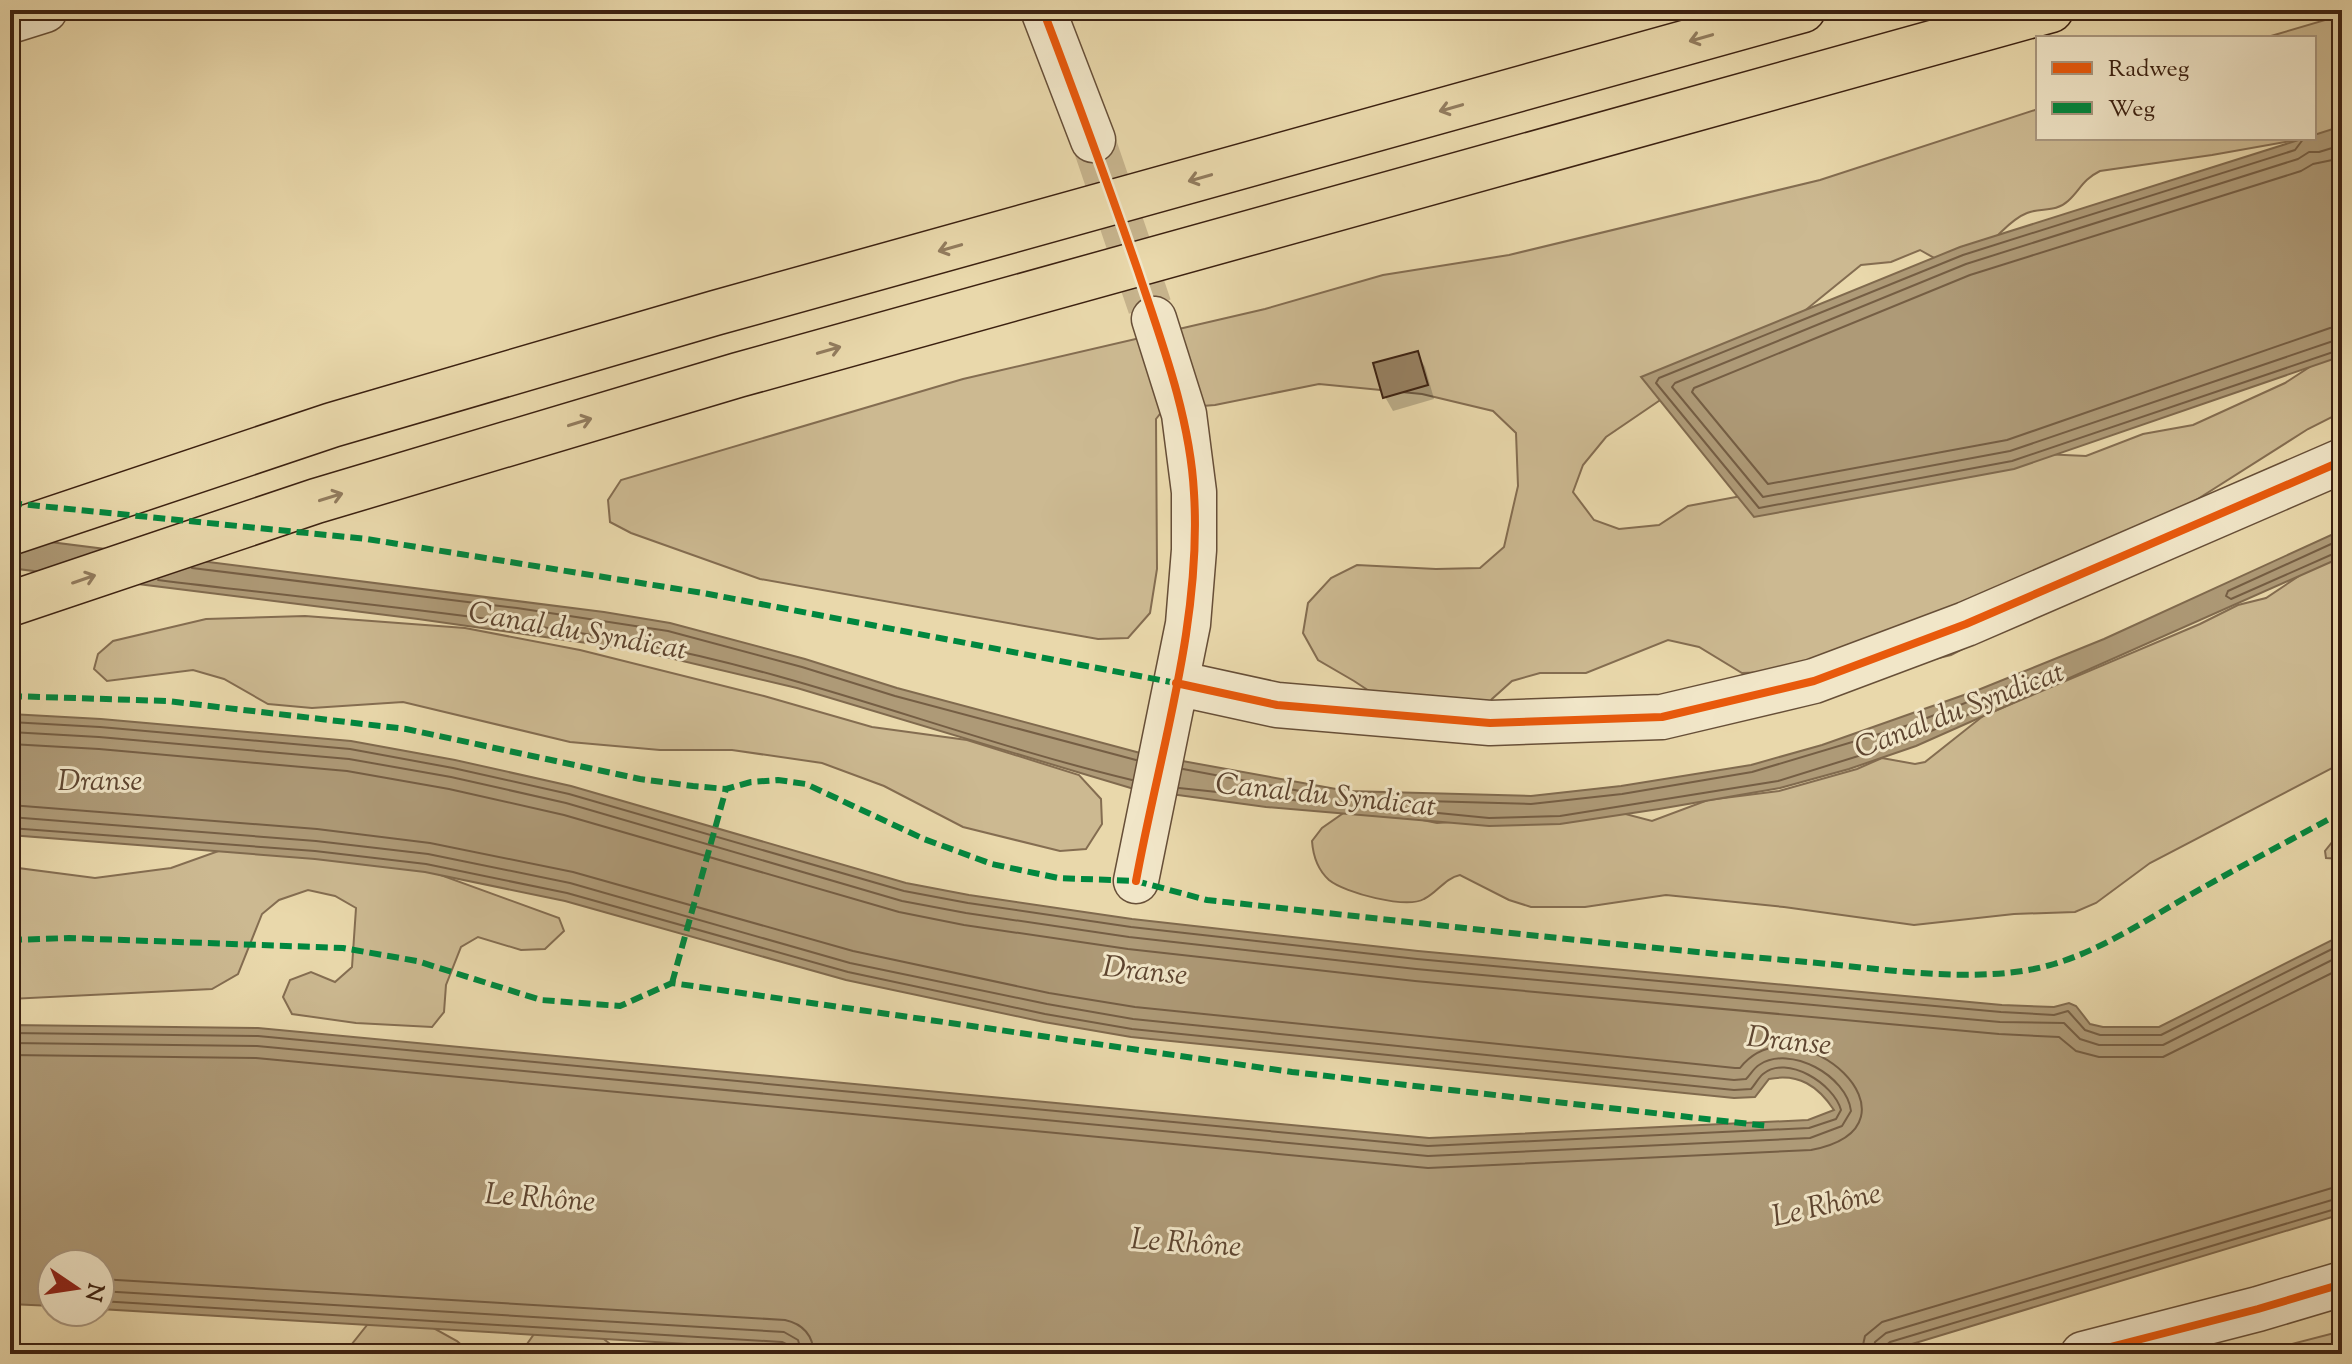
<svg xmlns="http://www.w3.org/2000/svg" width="2352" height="1364" font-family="'Sorts Mill Goudy',serif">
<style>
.green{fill:#ccb991;stroke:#846d51;stroke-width:2}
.water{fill:#ae9a77;stroke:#806a4e;stroke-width:2}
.shadow{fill:#0003}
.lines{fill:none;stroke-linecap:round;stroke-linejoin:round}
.shore{stroke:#755e44;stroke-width:2}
.building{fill:#968061;stroke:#3c2111;stroke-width:2}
.minor-tunnel{stroke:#c6b38c;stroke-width:44;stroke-dasharray:44 22;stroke-linecap:butt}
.minor-casing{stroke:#674f38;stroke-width:47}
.highway-casing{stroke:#3c2111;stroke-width:47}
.minor{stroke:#f1e6c8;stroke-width:44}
.highway{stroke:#e9d8ab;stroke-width:44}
.quiet{stroke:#00873e;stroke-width:6;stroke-dasharray:12 6;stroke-linecap:butt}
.cycleway-casing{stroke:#f1e6c8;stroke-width:13}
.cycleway{stroke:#e8590c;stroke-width:8}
.oneway{stroke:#927c5e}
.labels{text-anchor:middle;stroke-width:6;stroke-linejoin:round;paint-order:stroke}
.water-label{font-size:30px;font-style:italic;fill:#5e4530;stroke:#f1e6c8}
</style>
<rect width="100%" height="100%" fill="#e9d8ab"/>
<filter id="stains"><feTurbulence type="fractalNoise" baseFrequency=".0025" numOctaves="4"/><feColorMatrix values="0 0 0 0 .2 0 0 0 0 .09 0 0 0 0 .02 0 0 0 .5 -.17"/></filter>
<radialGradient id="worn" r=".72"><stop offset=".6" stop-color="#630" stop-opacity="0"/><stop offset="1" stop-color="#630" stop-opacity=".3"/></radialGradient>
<path class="green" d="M 2342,15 L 2342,132 L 2314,137 L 2314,38 L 2264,38 Z
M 2038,109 L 2038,138 L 2308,138 L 2212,155 L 2100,171 C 2082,180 2081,189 2068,201 C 2055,213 2041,207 2027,213 C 2006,221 1979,257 1963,274 L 1920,250 L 1891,262 L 1861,265 L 1786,326 L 1719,360 L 1606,437 L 1583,465 L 1573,492 L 1594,520 L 1619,529 L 1659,525 L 1688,506 L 1983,451 L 2086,456 L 2143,434 L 2193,425 L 2285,383 L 2342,346 L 2342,412 L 2308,429 L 2182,509 L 1994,633 L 1951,655 L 1906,666 L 1742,673 L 1699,647 L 1668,640 L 1586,673 L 1540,673 L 1512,681 L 1492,699 L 1461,740 L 1438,736 L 1354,681 L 1318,660 L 1303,633 L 1308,603 L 1331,578 L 1357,565 L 1436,569 L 1480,568 L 1504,547 L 1518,486 L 1516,433 L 1493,411 L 1422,394 L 1319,384 L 1215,405 L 1164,409 L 1156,419 L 1157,569 L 1150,613 L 1128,638 L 1098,639 L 760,579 L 631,533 L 610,522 L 608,500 L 621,480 L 963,379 L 1265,309 L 1383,275 L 1509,255 L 1820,180 Z
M 2342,556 L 2342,763 L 2150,863 L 2096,903 L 2075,912 L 2014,914 L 1914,925 L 1784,907 L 1666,895 L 1585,907 L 1531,907 L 1509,900 L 1460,875 C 1445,878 1437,893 1424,899 C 1406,909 1345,893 1329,880 C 1318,870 1313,855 1312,841 L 1322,828 L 1345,812 L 1374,810 L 1437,823 L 1614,811 L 1652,821 L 1708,800 L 1779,791 L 1857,769 L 1882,758 L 1915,764 L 1925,762 L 1983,716 L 2200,624 L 2238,605 L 2266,598 L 2311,568 Z
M 305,616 L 465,628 L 580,650 L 764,696 L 872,727 L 967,740 L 1079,775 L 1101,799 L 1102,824 L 1086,849 L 1060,851 L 963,827 L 884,786 L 822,763 L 732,750 L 660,750 L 570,742 L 403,702 L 312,708 L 268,704 L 224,679 L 193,670 L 107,681 L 94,669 L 98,654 L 113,641 L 206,619 Z
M 2342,836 L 2342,859 L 2326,858 L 2325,851 L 2333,841 Z
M 255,838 L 380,853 L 559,918 L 564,931 L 545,949 L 521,950 L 478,937 L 461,947 L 446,985 L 444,1012 L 432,1027 L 356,1023 L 292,1014 L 283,997 L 290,980 L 311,972 L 335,982 L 352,967 L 356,908 L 335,896 L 308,890 L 279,900 L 262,914 L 238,974 L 212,989 L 10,999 L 10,867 L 95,878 L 171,868 Z
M 379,1310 L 410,1315 L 457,1341 L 472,1354 L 344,1354 Z
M 587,1326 L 623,1354 L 520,1354 L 539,1327 Z
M 2342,1331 L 2342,1354 L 2253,1354 Z
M 246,1348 L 259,1354 L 130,1354 Z"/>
<path class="water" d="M 2342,126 L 2342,356 L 2014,469 L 1754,517 L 1641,377 L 1960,247 L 2305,138 L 2314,138 L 2314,135 Z
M 2342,530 L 2342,557 L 1916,746 L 1849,769 L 1780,788 L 1659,809 L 1560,824 L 1489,826 L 1266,807 L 1134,789 L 797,688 L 636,650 L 418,619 L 10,568 L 10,537 L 604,612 L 670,623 L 805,659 L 897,688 L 1144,754 L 1347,791 L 1531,796 L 1621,786 L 1751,765 L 1822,745 L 1978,690 L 2104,639 Z
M 10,714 L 101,719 L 351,741 L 455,760 L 571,786 L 906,883 L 969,895 L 1132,919 L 1418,951 L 2002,1005 L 2054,1007 L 2069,1003 L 2076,1006 L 2090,1024 L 2103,1027 L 2159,1027 L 2342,935 L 2342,1214 L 1879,1354 L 858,1354 L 100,1309 L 100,1264 L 52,1264 L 52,1306 L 10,1304 L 10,1025 L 258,1028 L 1429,1138 L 1808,1120 L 1834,1110 C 1818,1086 1799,1073 1769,1079 L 1755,1097 L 1734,1098 L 1131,1037 L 1044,1022 L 846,980 L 565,901 L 425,872 L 315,859 L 10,835 Z"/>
<path class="shadow" d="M 1417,353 L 1425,367 L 1434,399 L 1393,411 L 1385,397 Z"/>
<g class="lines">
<path class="shore" d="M 2304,138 L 2295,150 L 1963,255 L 1659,378 L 1656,383 L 1759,508 L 2012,461 L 2342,349
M 2342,145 L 2319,152 L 2309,152 L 2298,159 L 1966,264 L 1675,383 L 1672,387 L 1763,497 L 2010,451 L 2342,338
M 2342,158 L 2313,164 L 2301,171 L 1970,275 L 1694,388 L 1692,392 L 1768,484 L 2007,440 L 2330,328 L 2342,326
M 2342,539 L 2228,591 L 2226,596 L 2231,599 L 2342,550
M 192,568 L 517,608 L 668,631 L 802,667 L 895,696 L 1136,760
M 158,580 C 317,600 479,613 637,643 C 806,674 965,740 1132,780
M 2052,669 L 2056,671 L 2055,676 L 1913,739 L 1778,781 L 1560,816 L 1489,818 L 1387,808 L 1384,805 L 1388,800 L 1531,804 L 1622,794 L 1752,772 L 1909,725 Z
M 10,722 L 100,727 L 350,749 L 453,768 L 569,794 L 904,891 L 968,903 L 1131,927 L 1417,959 L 2001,1012 L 2054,1015 L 2068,1011 L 2085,1030 L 2100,1035 L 2161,1035 L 2342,944
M 10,732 L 99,737 L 349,759 L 451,777 L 566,803 L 902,901 L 966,913 L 1129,937 L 1416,969 L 2000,1022 L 2064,1023 L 2080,1039 L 2099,1045 L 2163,1045 L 2342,955
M 10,744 L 99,749 L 347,771 L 449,789 L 564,815 L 899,912 L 964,925 L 1128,949 L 1415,981 L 1999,1034 L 2059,1037 L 2076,1051 L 2099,1057 L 2163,1057 L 2342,968
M 1179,788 L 1321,803 L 1325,799 L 1321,795 L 1183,769
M 10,805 L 317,829 L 430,843 L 573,872 L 853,951 L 1049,993 L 1135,1007 L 1735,1068 L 1740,1068 C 1796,997 1937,1125 1811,1150 L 1428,1168 L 256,1058 L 10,1055
M 10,817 L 316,841 L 428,854 L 570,883 L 850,963 L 1047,1004 L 1133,1019 L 1734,1080 L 1746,1079 C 1750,1075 1754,1068 1759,1065 C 1790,1044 1847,1076 1851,1111 L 1842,1126 L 1810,1138 L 1428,1156 L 257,1046 L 10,1043
M 10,828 L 315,851 L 426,864 L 567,893 L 848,972 L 1045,1014 L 1132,1029 L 1734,1090 L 1751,1089 C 1755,1085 1758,1078 1763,1074 C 1787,1054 1834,1084 1841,1110 L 1836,1119 L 1809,1128 L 1428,1146 L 258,1036 L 10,1033
M 100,1279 L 785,1320 C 803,1324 813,1336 814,1354
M 100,1291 L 784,1332 L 798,1340 L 802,1354
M 100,1301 L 782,1342 L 790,1346 L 792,1354
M 1861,1354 L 1865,1336 L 1882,1322 L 2342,1185
M 1873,1354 L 1875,1342 L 1886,1333 L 2342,1197
M 1883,1354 L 1884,1347 L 1890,1342 L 2342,1207"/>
</g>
<path class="building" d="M 1418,351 L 1428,385 L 1383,398 L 1373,363 Z"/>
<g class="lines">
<path class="minor-tunnel" d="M 1093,140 L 1154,319"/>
<defs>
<path id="minor" d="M 1043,10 L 1093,140
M 10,21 L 45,10
M 1176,683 L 1277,705 L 1490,723 L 1662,717 L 1814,681 L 1966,624 L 2342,461
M 1136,881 L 1188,624 L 1194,550 L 1194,492 L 1184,414 L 1154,319
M 2083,1354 L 2258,1309 L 2342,1284"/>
<path id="highway" d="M 10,533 L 332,425 L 715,313 L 1803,10
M 10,604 L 316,501 L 738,375 L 2051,10"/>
</defs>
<use href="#minor" class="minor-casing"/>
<use href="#highway" class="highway-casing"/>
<use href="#minor" class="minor"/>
<use href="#highway" class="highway"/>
<path class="quiet" d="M 10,503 L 367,539 L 703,593 L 1176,683
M 10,696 L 167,701 L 406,729 L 640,779 L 693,786 L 726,789 L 751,782 L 778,780 L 806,784 L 924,839 L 992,864 L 1058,878 L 1136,881 L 1207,900 C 1403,921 1599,944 1796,961 C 1875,967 1977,987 2054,964 C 2100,950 2142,923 2183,899 C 2235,869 2289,841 2342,812
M 10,940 L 69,938 L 343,948 L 417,961 L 541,1000 L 620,1006 L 672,983 L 1292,1072 L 1768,1126
M 672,983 L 726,789"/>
<defs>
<path id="cycleway" d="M 1043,10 C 1076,97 1108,184 1138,271 C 1162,343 1190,417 1194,493 C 1202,623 1159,754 1136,881
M 1176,683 L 1277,705 L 1490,723 L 1662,717 L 1814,681 L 1966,624 L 2342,461
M 2083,1354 L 2258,1309 L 2342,1284"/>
</defs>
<use href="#cycleway" class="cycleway-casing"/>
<use href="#cycleway" class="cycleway"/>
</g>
<defs><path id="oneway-shaft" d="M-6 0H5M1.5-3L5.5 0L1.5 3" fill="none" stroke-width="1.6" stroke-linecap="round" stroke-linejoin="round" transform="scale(2)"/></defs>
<g class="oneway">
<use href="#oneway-shaft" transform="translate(1701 38) rotate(164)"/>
<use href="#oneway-shaft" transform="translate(1451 108) rotate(164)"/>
<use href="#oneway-shaft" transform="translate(1200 178) rotate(164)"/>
<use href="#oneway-shaft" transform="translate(950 248) rotate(164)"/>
<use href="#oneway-shaft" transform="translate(829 350) rotate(-16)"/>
<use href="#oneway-shaft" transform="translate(580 422) rotate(-17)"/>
<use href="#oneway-shaft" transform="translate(331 497) rotate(-17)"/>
<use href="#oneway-shaft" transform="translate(84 579) rotate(-19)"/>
</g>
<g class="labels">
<g class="water-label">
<text transform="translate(578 630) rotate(10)" y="10">Canal du Syndicat</text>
<text transform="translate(1959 709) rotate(-21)" y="10">Canal du Syndicat</text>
<text x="100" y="790">Dranse</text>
<text transform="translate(1326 794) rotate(6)" y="10">Canal du Syndicat</text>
<text transform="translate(1145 970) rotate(6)" y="10">Dranse</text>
<text transform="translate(1789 1040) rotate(6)" y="10">Dranse</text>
<text transform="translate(540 1197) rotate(4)" y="10">Le Rhône</text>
<text transform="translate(1826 1204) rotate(-13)" y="10">Le Rhône</text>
<text transform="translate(1186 1242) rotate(4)" y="10">Le Rhône</text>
</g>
</g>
<rect width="2352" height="1364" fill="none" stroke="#e9d8ab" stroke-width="40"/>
<rect x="12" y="12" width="2328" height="1340" fill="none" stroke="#3c2111" stroke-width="4"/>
<rect x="20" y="20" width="2312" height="1324" fill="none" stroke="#3c2111" stroke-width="2"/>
<rect x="2036" y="36" width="280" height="104" fill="#f1e6c8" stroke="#a9977f" stroke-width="2"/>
<rect x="2052" y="62" width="40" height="12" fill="#e8590c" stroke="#a9977f" stroke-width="2"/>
<text x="2108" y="76" font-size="24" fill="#3c2111">Radweg</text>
<rect x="2052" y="102" width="40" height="12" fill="#00873e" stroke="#a9977f" stroke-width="2"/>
<text x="2108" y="116" font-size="24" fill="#3c2111">Weg</text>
<g transform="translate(76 1288) rotate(103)"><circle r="38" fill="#f1e6c8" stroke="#a9977f" stroke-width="2"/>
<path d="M0-6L14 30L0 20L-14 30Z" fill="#8f2418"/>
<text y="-12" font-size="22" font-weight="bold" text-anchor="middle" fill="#3c2111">N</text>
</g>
<rect width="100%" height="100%" filter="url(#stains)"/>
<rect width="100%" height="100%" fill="url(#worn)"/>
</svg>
